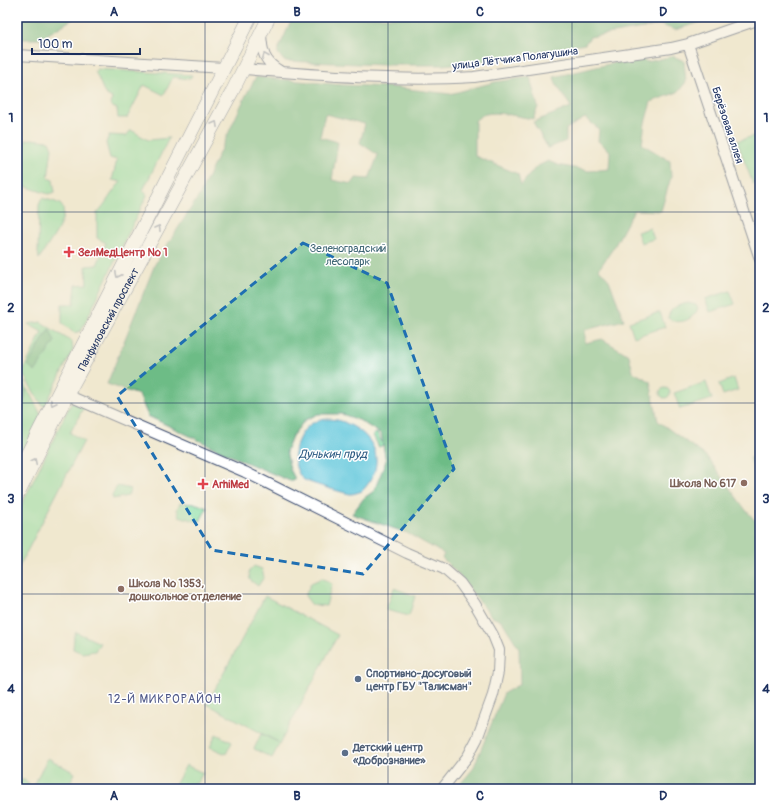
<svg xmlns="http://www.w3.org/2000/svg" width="777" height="806" font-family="Pangolin,sans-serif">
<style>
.green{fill:#87dda0;stroke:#51867f}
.forest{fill:#6dbc86;stroke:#447672;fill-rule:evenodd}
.water{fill:#5cc5d9;stroke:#3c7a9c}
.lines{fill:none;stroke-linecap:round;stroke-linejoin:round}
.minor-casing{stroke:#3b4b6f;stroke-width:12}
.major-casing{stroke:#3b4b6f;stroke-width:14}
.minor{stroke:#fff;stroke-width:10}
.major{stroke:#fff;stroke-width:13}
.oneway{stroke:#8d97ae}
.marked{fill:none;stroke:#1f6fb2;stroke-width:3;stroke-dasharray:8 5;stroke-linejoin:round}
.grid{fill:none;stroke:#1b2f5e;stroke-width:1;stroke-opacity:0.55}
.health-dot{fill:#e0444e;stroke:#fff;stroke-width:1.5}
.education-dot{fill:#8d6e63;stroke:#fff;stroke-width:1.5}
.service-dot{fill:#5c6f8a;stroke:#fff;stroke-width:1.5}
.labels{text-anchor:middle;stroke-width:3;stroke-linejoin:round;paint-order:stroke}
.street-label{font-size:11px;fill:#1b2f5e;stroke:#fff}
.park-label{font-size:11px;fill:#3b6372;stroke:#fff}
.health-label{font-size:11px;font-weight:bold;fill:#be3a42;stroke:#fff;text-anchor:start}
.education-label{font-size:11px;font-weight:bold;fill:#785e54;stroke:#fff;text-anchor:end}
.service-label{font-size:11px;font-weight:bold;fill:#4e5e75;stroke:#fff;text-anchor:start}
.water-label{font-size:12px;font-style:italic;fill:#2e5c83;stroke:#fff}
.neighbourhood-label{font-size:12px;letter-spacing:1px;fill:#505989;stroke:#fff}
.neatline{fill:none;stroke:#1b2f5e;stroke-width:1.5}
.grid-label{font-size:13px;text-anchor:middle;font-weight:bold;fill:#1b2f5e}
</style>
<rect width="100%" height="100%" fill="#fff"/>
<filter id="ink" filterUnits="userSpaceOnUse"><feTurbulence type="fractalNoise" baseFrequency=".025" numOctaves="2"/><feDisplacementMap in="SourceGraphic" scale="8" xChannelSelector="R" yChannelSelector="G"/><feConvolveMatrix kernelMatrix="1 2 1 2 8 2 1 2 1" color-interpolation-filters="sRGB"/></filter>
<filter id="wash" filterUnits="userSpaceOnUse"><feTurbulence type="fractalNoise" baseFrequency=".012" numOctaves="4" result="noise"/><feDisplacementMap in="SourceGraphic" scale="16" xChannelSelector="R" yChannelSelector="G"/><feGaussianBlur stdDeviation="0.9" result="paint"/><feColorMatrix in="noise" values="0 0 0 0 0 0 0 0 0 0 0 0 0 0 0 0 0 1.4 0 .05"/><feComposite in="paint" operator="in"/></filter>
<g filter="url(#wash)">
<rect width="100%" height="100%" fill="#f0e8cf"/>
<path class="green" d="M 97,69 L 192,75 L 190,79 L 173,77 L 164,95 L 144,85 L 127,118 L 118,118 L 117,109 L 111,106 L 112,98 L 105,94 L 95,71 Z
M 131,130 L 148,140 L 169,138 L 143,190 L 147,195 L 81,331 L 74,333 L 62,323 L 62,304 L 74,304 L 76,285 L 87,284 L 86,266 L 97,265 L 106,243 L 97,238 L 97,213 C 107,203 111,192 121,182 L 112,180 L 117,160 L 110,158 L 106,143 L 109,135 L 126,136 Z
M 757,135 L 760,136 L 760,179 L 753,184 L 737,141 Z
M 31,139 L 49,141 L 52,148 L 48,178 L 53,180 L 55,192 L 48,194 L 21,185 L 17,170 L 26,140 Z
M 42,198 C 47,200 55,201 60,204 C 73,215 45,248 39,259 L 38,252 L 39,205 Z
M 650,228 L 654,239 L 641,243 L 637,232 Z
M 730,291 L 735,304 L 710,312 L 705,299 Z
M 688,303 L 696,305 L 698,308 C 694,320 678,326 668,318 C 670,307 679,305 688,303 Z
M 660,312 L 665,327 L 634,337 L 629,322 Z
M 41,322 L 72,342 L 73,350 L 45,406 L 42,405 L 22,373 L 42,332 L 28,324 Z
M 17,374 L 24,382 L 41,415 L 17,463 L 17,421 L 21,418 L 26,390 L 17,376 Z
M 734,378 L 738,390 L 723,395 L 719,384 Z
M 706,382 L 712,399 L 680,409 L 674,393 Z
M660 393a5 5 0 1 1 10 0a5 5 0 1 1-10 0Z
M 72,403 L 75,403 L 84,407 L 70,433 L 84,441 L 19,567 L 17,565 L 17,514 L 69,407 Z
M 377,433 L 383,445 L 379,447 L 373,435 Z
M 760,455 L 760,489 L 750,458 Z
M 117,486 L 131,489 L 128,496 L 113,499 L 112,495 Z
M 180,503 L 197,504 L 207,508 L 200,521 L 195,521 L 179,516 L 177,509 Z
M 254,566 L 262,569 L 264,577 L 258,586 L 250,580 L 249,571 Z
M 322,578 L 332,584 L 326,606 L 312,605 L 305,596 L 311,583 Z
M 394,588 L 415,596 L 409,616 L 386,610 Z
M 265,596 L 338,635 L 272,758 L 254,749 L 261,734 L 278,742 L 207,704 Z
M 76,632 L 100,643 L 95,651 L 82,653 L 73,649 L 74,636 Z
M 216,734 L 232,742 L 226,754 L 210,747 Z
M 48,758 L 75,773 L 67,789 L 31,789 Z
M 186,765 L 203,773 L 197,783 L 174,787 Z
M 17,780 L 24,780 L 29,783 L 26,789 L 17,789 Z"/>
<path class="forest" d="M 17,17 L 76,17 L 40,39 L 17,39 Z
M 293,17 L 717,17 L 675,30 L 661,25 L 590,37 L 585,44 L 492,60 L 443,65 L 384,65 L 284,61 L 277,52 Z
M 673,56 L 684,61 L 686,82 L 678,92 L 651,102 L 645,123 L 642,144 L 670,161 L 671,177 L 661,211 L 634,210 L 614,247 L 599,269 L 609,280 L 624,320 L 585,330 L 585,343 L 602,339 L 629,355 L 633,372 L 650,381 L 658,421 L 707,457 L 745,509 L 760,526 L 760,789 L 456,789 L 473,769 L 504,693 L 520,684 L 519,648 L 502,621 L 492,617 L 456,572 L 442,558 L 444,554 L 407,533 L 352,514 L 364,498 L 374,491 L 386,461 L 381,434 L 359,420 L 342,414 L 318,414 L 305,420 L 292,436 L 286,451 L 290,469 L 295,479 L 290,481 L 236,458 L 148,416 L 139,395 L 107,384 L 155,264 L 200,194 L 246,95 L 256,77 L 342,85 L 391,87 L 450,94 L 495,82 L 530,77 L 538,107 L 533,119 C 520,117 498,111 486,114 C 481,115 478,118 475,121 L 475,156 L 518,174 L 521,185 L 536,167 L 548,161 L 558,165 L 589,171 L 609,169 L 610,151 L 598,141 L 599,129 L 585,118 L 566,129 L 566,141 L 548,148 L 533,122 L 571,107 L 556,84 L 554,77 L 639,57 L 647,62 ZM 325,114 L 365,124 L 360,143 L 378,155 L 369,179 L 356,178 L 352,184 L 332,180 L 338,142 L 320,137 Z
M 49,329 L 55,341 L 35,372 L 28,365 Z
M 17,376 L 26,390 L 21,418 L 17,421 Z"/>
<path class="water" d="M 322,419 C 328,419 335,419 341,421 C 345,422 349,425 352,426 C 380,441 384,469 362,491 C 359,492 354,494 350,494 C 344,493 306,482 303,479 C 288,464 295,435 311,424 C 314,422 319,420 322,419 Z"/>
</g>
<g filter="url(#ink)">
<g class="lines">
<defs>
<path id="minor" d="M 261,34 C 262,52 264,62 280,71
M 688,44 L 760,259
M 17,55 L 224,68
M 244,69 C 321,75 398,82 474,77 L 671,48 L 688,44 L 760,19
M 67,395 L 245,472 L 407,553 L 444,569 L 460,583 L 475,604 L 493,635 L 499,650 L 498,672 L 493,695 L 477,739 L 468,756 L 442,789"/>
<g id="major">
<path d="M 17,474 L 250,17"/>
<path id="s1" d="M 17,496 L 67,395 L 232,92 L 269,17"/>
</g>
</defs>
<use href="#minor" class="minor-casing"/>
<use href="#major" class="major-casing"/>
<use href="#minor" class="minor"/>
<use href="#major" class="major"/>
</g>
<defs><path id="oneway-chevron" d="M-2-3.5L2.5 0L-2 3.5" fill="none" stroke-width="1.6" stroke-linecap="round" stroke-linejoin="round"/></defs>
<g class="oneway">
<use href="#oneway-chevron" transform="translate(265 56) rotate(-112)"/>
<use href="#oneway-chevron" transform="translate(215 124) rotate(-61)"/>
<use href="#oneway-chevron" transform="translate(158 228) rotate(-61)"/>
<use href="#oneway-chevron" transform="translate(118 275) rotate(117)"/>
<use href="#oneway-chevron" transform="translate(53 403) rotate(117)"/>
<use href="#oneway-chevron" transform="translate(34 461) rotate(-64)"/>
</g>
</g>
<path d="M0 0H777V806H0ZM 303,243 L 387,283 L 454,469 L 363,574 L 212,550 L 117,396 Z" fill="#f0e8cf" fill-opacity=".55" fill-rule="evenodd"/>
<path class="marked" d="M 303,243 L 387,283 L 454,469 L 363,574 L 212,550 L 117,396 Z"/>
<path class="grid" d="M 205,17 L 205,789M 388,17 L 388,789M 572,17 L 572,789M 17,212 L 760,212M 17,403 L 760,403M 17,594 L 760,594"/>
<g class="health-dot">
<path d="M67 246h4v4h4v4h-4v4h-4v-4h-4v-4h4z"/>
<path d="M201 478h4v4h4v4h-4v4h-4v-4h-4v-4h4z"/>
</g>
<g class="education-dot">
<circle cx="744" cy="483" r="4"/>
<circle cx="121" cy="589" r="4"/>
</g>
<g class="service-dot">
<circle cx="358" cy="679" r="4"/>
<circle cx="345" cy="753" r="4"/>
</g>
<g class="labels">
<g class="street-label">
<text transform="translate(515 58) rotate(-7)" y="4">улица Лётчика Полагушина</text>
<text transform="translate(728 125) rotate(72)" y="4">Берёзовая аллея</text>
<text dy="4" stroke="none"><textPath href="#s1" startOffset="199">Панфиловский проспект</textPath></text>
</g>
<g class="park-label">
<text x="348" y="252">Зеленоградский<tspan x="348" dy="13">лесопарк</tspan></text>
</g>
<g class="health-label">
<text x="78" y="256">ЗелМедЦентр № 1</text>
<text x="212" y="488">ArhiMed</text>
</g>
<g class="education-label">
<text x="736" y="487">Школа № 617</text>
<text x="129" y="587" text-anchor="start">Школа № 1353,<tspan x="129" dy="13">дошкольное отделение</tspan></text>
</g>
<g class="service-label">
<text x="366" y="677">Спортивно-досуговый<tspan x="366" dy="13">центр ГБУ "Талисман"</tspan></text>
<text x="353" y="751">Детский центр<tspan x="353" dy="13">«Добрознание»</tspan></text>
</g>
<g class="water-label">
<text x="333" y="458">Дунькин пруд</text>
</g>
<g class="neighbourhood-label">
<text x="165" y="703">12-Й МИКРОРАЙОН</text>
</g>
</g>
<rect width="777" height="806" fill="none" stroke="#fff" stroke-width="44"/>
<path d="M32 48v6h108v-6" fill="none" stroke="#1b2f5e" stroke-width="2"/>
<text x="38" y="48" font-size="12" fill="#1b2f5e" stroke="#ffffff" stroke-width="3" paint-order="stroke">100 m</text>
<rect x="22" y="22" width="733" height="762" class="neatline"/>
<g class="grid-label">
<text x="114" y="16">A</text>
<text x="297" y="16">B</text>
<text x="480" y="16">C</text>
<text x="663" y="16">D</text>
<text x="11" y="122">1</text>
<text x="766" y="122">1</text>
<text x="11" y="312">2</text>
<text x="766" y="312">2</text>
<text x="11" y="503">3</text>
<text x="766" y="503">3</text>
<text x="11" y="693">4</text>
<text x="766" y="693">4</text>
<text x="114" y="800">A</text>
<text x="297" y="800">B</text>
<text x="480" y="800">C</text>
<text x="663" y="800">D</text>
</g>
</svg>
